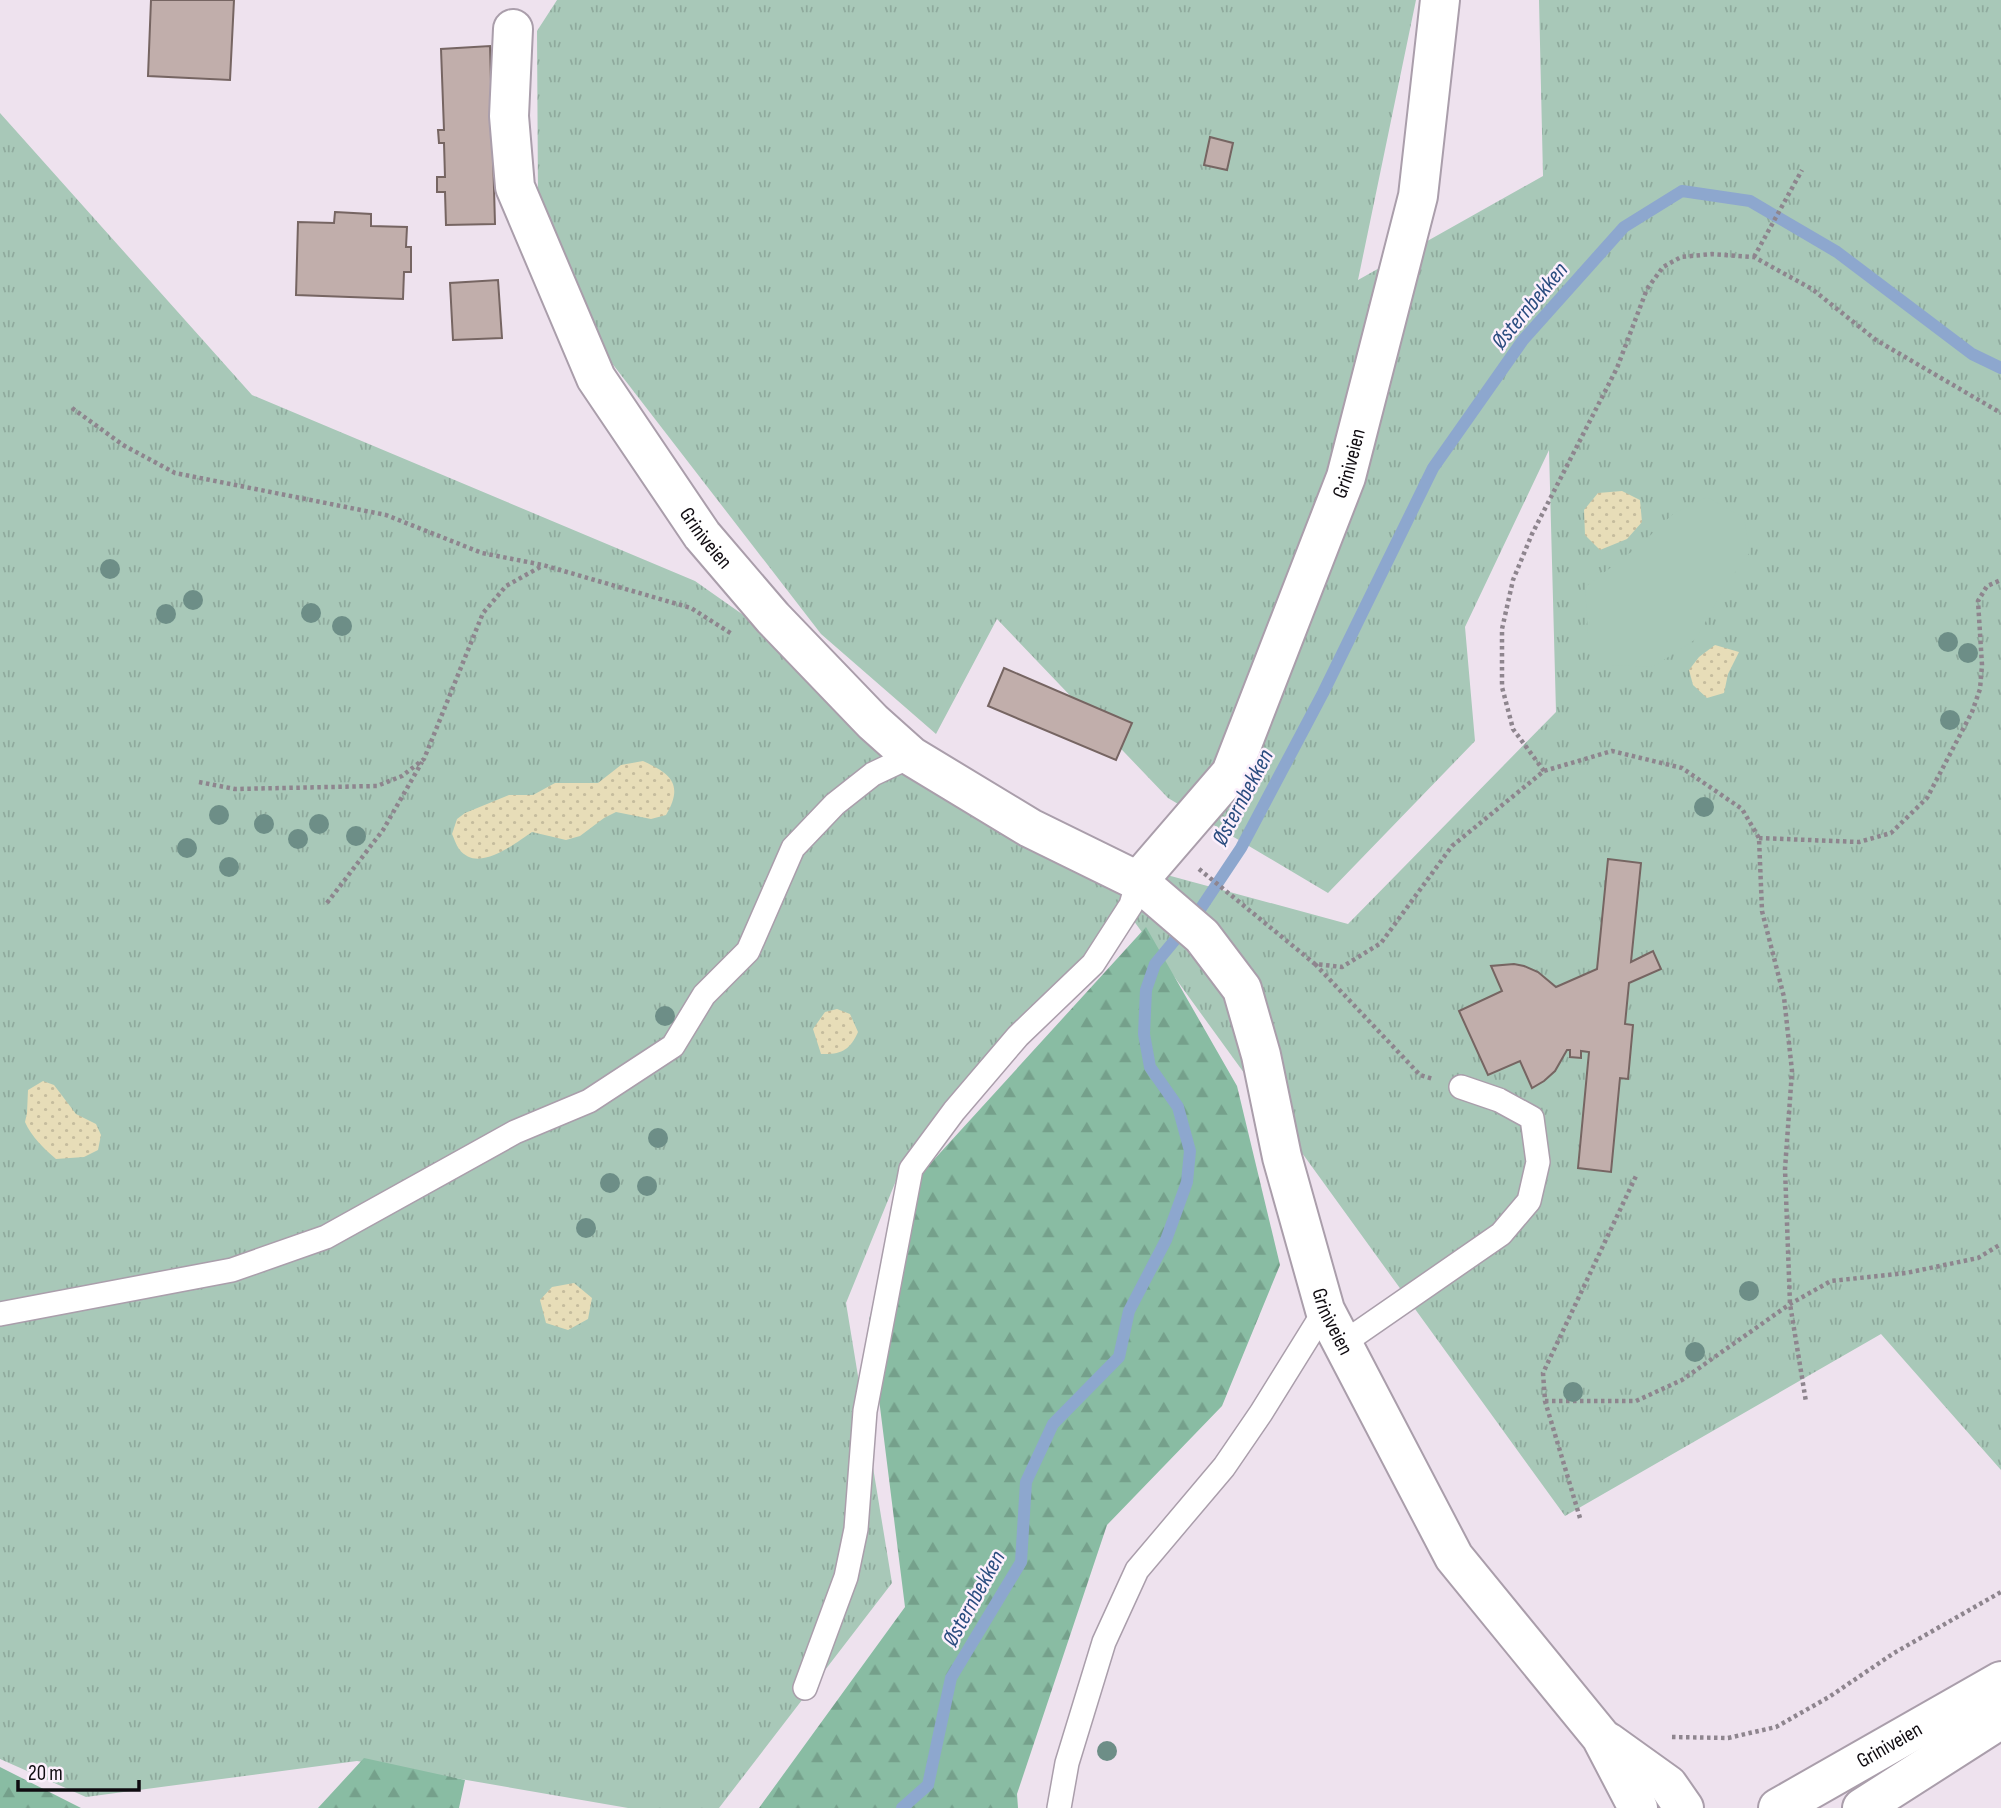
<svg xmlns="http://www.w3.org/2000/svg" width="2001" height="1808" font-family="'Sofia Sans Condensed',sans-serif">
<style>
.grass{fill:url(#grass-tufts)}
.forest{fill:url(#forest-firs)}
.sand{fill:url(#sand-dots)}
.garden{fill:#a8c8b8}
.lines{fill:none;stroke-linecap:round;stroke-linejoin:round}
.stream{stroke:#8da7ce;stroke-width:12}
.building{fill:#c1aeab;stroke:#766562;stroke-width:2}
.lane-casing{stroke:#aa9eab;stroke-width:26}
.street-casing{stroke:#aa9eab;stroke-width:42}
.primary-casing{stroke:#aa9eab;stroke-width:42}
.path{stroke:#8e858e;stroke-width:4.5;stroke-dasharray:3.5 3.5;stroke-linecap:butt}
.lane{stroke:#fff;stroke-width:23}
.street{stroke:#fff;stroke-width:38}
.primary{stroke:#fff;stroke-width:38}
.tree{fill:#6d8e87}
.labels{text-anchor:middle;stroke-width:5;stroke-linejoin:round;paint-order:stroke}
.street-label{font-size:21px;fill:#0f0b10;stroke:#fceffc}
.water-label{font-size:23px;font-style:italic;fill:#2a4c7f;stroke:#fceffc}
</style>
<defs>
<pattern id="grass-tufts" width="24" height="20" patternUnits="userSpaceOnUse" patternTransform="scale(1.75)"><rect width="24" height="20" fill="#a8c8b8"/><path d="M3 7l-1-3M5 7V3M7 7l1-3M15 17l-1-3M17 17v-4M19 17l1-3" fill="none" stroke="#8faa9d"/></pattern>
<pattern id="forest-firs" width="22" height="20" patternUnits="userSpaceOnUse" patternTransform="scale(1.75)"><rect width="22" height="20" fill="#89bca3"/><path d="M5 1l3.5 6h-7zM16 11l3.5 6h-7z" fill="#75a08b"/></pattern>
<pattern id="sand-dots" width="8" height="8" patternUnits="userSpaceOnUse" patternTransform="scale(1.75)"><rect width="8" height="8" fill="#e7ddb8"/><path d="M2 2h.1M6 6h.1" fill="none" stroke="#c5bc9d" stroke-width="1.8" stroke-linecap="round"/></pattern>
</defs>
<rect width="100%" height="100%" fill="#eee2ee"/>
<path class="grass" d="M 557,0 L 1416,0 L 1358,280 L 1543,176 L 1539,0 L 2001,0 L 2001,1470 L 1881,1334 L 1565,1516 L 1131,917 L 902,1166 L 846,1303 L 892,1583 L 719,1808 L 628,1808 L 357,1761 L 86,1797 L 0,1759 L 0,113 L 252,395 L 695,581 L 803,657 L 1027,837 L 1348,924 L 1556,712 L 1549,450 L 1465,627 L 1475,741 L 1328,893 L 1168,798 L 997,619 L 936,734 L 821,634 L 604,353 L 538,201 L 537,31 Z"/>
<path class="forest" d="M 1146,927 L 1237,1086 L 1280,1265 L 1222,1406 L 1107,1525 L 1017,1794 L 1018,1808 L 759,1808 L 905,1607 L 869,1319 L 919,1176 Z
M 364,1758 L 465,1780 L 459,1808 L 318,1808 Z
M 0,1767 L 81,1808 L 0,1808 Z"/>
<path class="sand" d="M 1622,491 L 1640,500 L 1642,522 L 1627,539 L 1600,550 L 1585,535 L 1584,510 L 1598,493 Z
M 1715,645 L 1739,652 L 1728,674 L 1724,693 L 1707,698 L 1693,685 L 1689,670 L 1699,657 Z
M 643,761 C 671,774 684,784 666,815 L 651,819 L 616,812 L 604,818 L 580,836 L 566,840 L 532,832 C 514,844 478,874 459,849 C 456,845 454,838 452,834 L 457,819 L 465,813 L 509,795 L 533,795 L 555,783 L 598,783 L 621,765 Z
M 837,1009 L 850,1014 L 858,1032 C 850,1050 841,1055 821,1054 L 813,1029 L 825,1012 Z
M 43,1081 L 54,1085 L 76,1114 L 96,1124 L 101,1135 L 98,1150 L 84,1157 L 56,1159 C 44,1149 31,1136 25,1122 L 27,1113 L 28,1090 Z
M 574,1283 L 592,1298 L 588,1319 L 568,1330 L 546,1323 L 540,1300 L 552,1287 Z"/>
<path class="garden" d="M 1707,497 L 1744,518 L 1750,552 L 1724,588 L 1696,639 L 1653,667 L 1612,665 L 1588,633 L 1585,587 L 1639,546 L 1674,513 Z"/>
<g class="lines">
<path class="stream" d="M 902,1808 L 928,1785 L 951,1678 L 1021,1562 L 1026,1482 L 1053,1424 L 1119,1357 L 1129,1311 L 1166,1240 L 1187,1182 L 1190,1151 L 1178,1107 L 1150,1067 L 1144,1034 L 1146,990 L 1155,964 L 1199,911 L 1241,848 L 1323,693 L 1433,468 L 1523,340 L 1624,227 L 1682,191 L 1750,201 L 1837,252 L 1972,354 L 2001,368"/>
</g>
<path class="building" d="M 151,0 L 234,0 L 230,80 L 148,76 Z
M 490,46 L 495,224 L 446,225 L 445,192 L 437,192 L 437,177 L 445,177 L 444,143 L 439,143 L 438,130 L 444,130 L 441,49 Z
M 1210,137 L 1233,143 L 1227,170 L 1204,165 Z
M 335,212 L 371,214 L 371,226 L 407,227 L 406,247 L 411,247 L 411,272 L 404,272 L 403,299 L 296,295 L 298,222 L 334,223 Z
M 498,280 L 502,338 L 453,340 L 450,283 Z
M 1004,668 L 1132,723 L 1116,760 L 988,706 Z
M 1608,859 L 1641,863 L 1631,962 L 1653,951 L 1661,969 L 1629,983 L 1625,1024 L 1633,1025 L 1628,1079 L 1620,1078 L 1611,1172 L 1578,1168 L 1589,1052 L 1581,1051 L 1581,1058 L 1570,1057 L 1570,1050 L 1567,1050 L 1555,1071 L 1544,1081 L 1532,1088 L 1520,1061 L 1488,1075 L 1459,1011 L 1502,991 L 1491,966 L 1514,964 L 1524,966 L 1538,972 L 1556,987 L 1597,969 Z"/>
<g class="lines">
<defs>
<path id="lane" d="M 0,1314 L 232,1270 L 326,1237 L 515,1132 L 589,1101 L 673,1046 L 704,995 L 748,951 L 793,848 L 835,804 L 873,774 L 911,756
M 1342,1344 L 1501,1234 L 1529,1201 L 1538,1162 L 1532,1118 L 1499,1100 L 1461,1087
M 805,1688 L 846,1577 L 856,1529 L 865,1411 L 911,1169 L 954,1111 L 1018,1036 L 1093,964 L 1131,905 L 1138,881
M 1059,1808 L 1067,1763 L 1104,1642 L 1137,1570 L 1224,1467 L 1261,1413 L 1325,1310"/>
<g id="street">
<path id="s1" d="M 513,29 L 509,116 L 515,187 L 596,378 L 702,535 L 773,618 L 873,722 L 911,756 L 1030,828 L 1138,881 L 1202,936 L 1242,989 L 1261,1055 L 1282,1157 L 1325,1310 L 1454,1557 L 1601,1737 L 1638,1808"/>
<path id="s2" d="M 1138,881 L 1231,773 L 1346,477 L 1418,196 L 1440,0"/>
<path d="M 1608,1742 L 1668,1785 L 1684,1808"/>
</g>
<g id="primary">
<path id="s3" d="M 1778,1808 L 2001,1681"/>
<path d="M 1862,1808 L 2001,1719"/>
</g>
</defs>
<use href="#lane" class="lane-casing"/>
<use href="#street" class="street-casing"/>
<use href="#primary" class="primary-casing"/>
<path class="path" d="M 1754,257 L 1802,170
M 72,408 L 123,445 L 175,473 L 386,515 L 482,553 L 543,565 L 691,608 L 732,634
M 1544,771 L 1513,729 L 1502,687 L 1502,629 L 1513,580 L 1532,534 L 1617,368 L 1647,289 L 1663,267 L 1681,257 L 1712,254 L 1754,257 L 1812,289 L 1876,340 L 2001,413
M 199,782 L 235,789 L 377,786 L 402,776 L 424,759 L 483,613 L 506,586 L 542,566
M 1759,838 L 1859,842 L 1891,833 L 1927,798 L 1972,712 L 1980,689 L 1982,665 L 1978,601 L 1987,586 L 2001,580
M 1199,869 L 1315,964 L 1342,967 L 1381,943 L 1452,846 L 1544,771 L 1612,751 L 1682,768 L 1742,809 L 1759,838 L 1762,911 L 1784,997 L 1792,1071 L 1785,1169 L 1790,1304 L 1806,1402
M 327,903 L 383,830 L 422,762
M 1315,964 L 1420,1075 L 1433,1079
M 1545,1401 L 1636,1401 L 1682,1380 L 1790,1304 L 1831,1281 L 1906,1273 L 1978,1258 L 2001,1244
M 1580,1518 L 1545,1401 L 1543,1373 L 1636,1176
M 1672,1737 L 1728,1738 L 1776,1727 L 1829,1697 L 1894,1653 L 2001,1592"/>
<use href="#lane" class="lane"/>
<use href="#street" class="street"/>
<use href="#primary" class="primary"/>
</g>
<g class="tree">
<circle cx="110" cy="569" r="10"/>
<circle cx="193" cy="600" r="10"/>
<circle cx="311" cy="613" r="10"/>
<circle cx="166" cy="614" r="10"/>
<circle cx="342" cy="626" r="10"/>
<circle cx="1948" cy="642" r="10"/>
<circle cx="1968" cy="653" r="10"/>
<circle cx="1950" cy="720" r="10"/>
<circle cx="1704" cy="807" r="10"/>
<circle cx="219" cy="815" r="10"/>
<circle cx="264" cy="824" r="10"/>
<circle cx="319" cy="824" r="10"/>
<circle cx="356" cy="836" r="10"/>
<circle cx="298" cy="839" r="10"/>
<circle cx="187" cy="848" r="10"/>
<circle cx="229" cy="867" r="10"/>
<circle cx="665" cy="1016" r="10"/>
<circle cx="658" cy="1138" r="10"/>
<circle cx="610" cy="1183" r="10"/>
<circle cx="647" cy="1186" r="10"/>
<circle cx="586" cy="1228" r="10"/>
<circle cx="1749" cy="1291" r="10"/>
<circle cx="1695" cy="1352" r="10"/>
<circle cx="1573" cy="1392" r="10"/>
<circle cx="1107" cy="1751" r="10"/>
</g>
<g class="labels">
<g class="street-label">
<text dy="7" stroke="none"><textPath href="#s2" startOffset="474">Griniveien</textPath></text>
<text dy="7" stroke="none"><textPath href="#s1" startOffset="560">Griniveien</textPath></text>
<text dy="7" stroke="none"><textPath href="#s1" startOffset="1615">Griniveien</textPath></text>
<text dy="7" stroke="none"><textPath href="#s3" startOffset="128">Griniveien</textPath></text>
</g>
<g class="water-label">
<text transform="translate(1529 305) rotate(-50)" y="8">Østernbekken</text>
<text transform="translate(1242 797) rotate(-62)" y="8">Østernbekken</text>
<text transform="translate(973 1598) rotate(-61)" y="8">Østernbekken</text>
</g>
</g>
<path d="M18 1780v10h121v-10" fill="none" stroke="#0f0b10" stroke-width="3.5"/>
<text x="28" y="1780" font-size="21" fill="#0f0b10" stroke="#fceffc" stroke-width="5" paint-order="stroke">20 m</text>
</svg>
